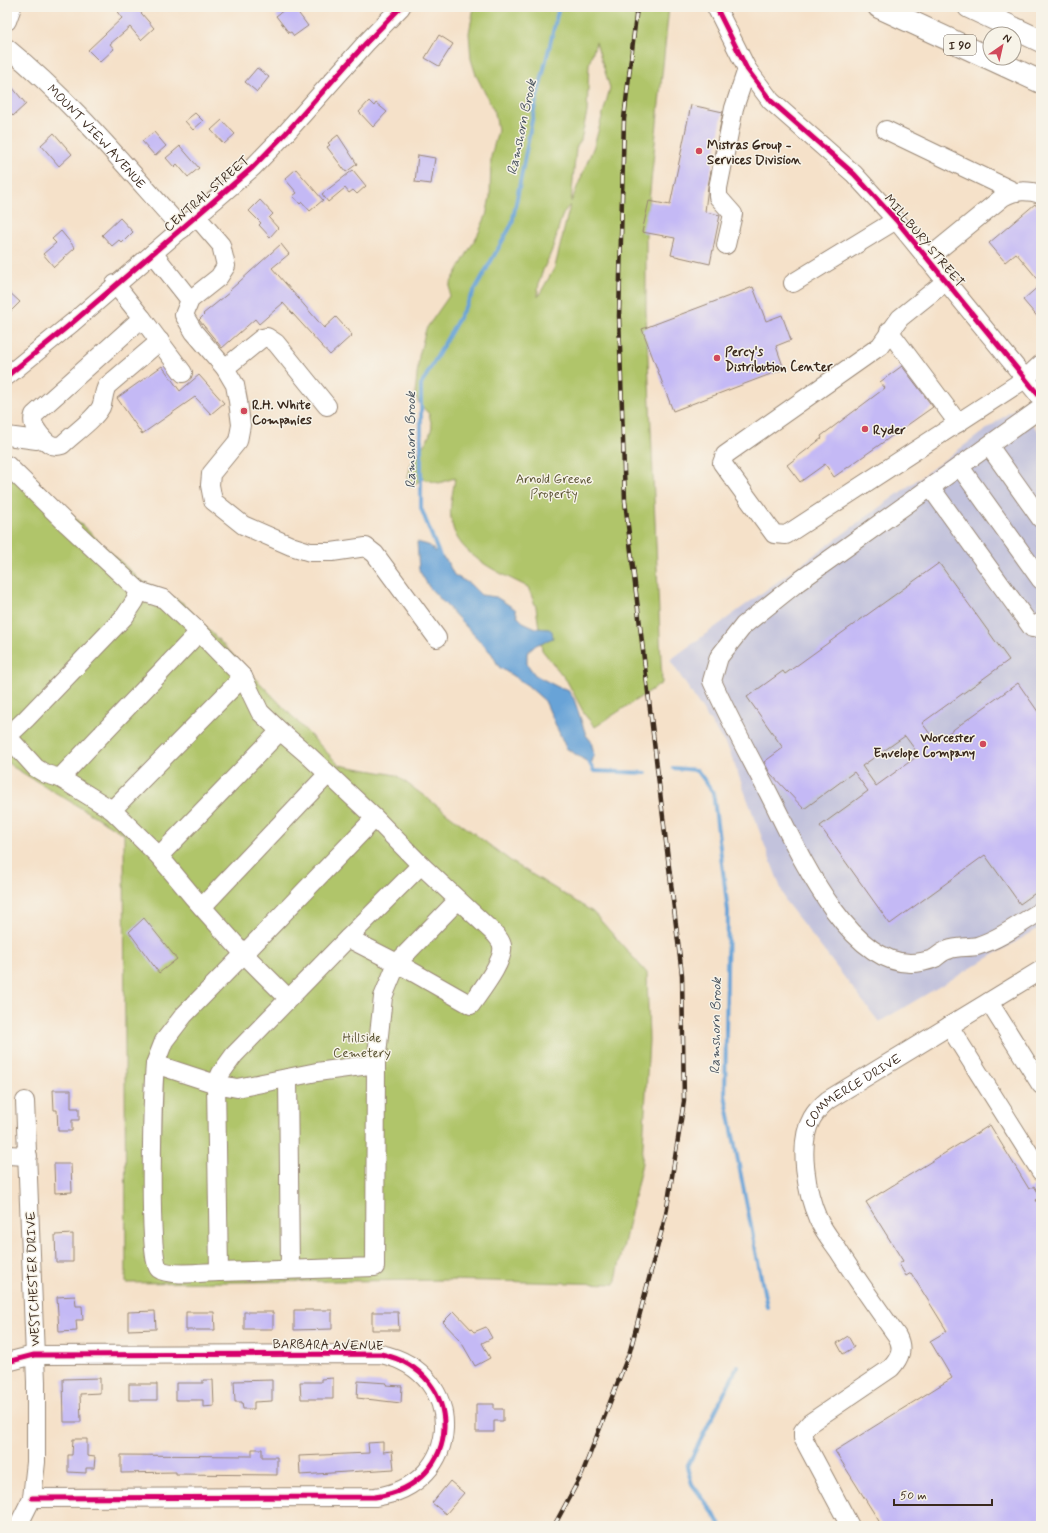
<svg xmlns="http://www.w3.org/2000/svg" width="1048" height="1533" font-family="Mynerve,sans-serif">
<style>
.industrial{fill:#c2c2dc}
.green{fill:#b0c56a;stroke:#767844;fill-rule:evenodd}
.water{fill:#67a3d7;stroke:#51667a}
.lines{fill:none;stroke-linecap:round;stroke-linejoin:round}
.stream{stroke:#67a3d7;stroke-width:4}
.building{fill:#c4b9f5;fill-rule:evenodd}
.minor-casing{stroke:#988674;stroke-width:20}
.highway-casing{stroke:#988674;stroke-width:24}
.minor{stroke:#fff;stroke-width:18}
.highway{stroke:#fff;stroke-width:22}
.rail-casing{stroke:#3b2a1e;stroke-width:4.5}
.rail{stroke:#f7f3e8;stroke-width:3;stroke-dasharray:9;stroke-linecap:butt}
.cycleway-casing{stroke:#f7f3e8;stroke-width:8}
.cycleway{stroke:#d6006c;stroke-width:5}
.poi-dot{fill:#d1495b;stroke:#f7f3e8;stroke-width:1.5}
.labels{text-anchor:middle;stroke-width:3;stroke-linejoin:round;paint-order:stroke}
.shield{fill:#f7f3e8;stroke:#73665b;stroke-width:1}
.shield-label{font-size:12px;font-weight:bold;fill:#3b2a1e}
.street-label{font-size:13px;fill:#3b2a1e;stroke:#f7f3e8}
.poi-label{font-size:13px;font-weight:bold;fill:#3b2a1e;stroke:#f7f3e8;text-anchor:start}
.park-label{font-size:13px;fill:#585131;stroke:#f7f3e8}
.water-label{font-size:14px;font-style:italic;fill:#4a545f;stroke:#f7f3e8}
</style>
<rect width="100%" height="100%" fill="#f7f3e8"/>
<filter id="ink" filterUnits="userSpaceOnUse"><feTurbulence type="fractalNoise" baseFrequency=".025" numOctaves="2"/><feDisplacementMap in="SourceGraphic" scale="8" xChannelSelector="R" yChannelSelector="G"/><feConvolveMatrix kernelMatrix="1 2 1 2 8 2 1 2 1" color-interpolation-filters="sRGB"/></filter>
<filter id="wash" filterUnits="userSpaceOnUse"><feTurbulence type="fractalNoise" baseFrequency=".012" numOctaves="4" result="noise"/><feDisplacementMap in="SourceGraphic" scale="16" xChannelSelector="R" yChannelSelector="G"/><feGaussianBlur stdDeviation="0.9" result="paint"/><feColorMatrix in="noise" values="0 0 0 0 0 0 0 0 0 0 0 0 0 0 0 0 0 1.4 0 .05"/><feComposite in="paint" operator="in"/></filter>
<g filter="url(#wash)">
<rect width="100%" height="100%" fill="#f5e1c9"/>
<path class="industrial" d="M 1017,407 L 1041,434 L 1041,927 L 879,1022 L 786,902 L 729,750 L 670,660 Z"/>
<path class="green" d="M 474,7 L 669,7 L 646,230 L 646,312 L 662,683 L 595,727 L 585,715 L 567,681 L 542,650 L 536,607 L 528,587 C 502,574 458,556 452,524 C 448,509 453,493 455,478 L 439,483 L 422,479 L 410,487 L 408,478 L 411,464 L 429,437 L 432,427 L 429,414 L 418,402 L 415,394 L 419,356 L 426,329 L 449,296 L 450,284 L 478,234 L 486,216 L 490,197 L 491,157 L 498,130 L 495,113 L 476,75 L 471,59 L 469,33 ZM 596,42 L 610,88 L 594,146 L 571,202 L 576,148 L 581,140 L 587,112 L 589,64 ZM 570,205 L 555,267 L 538,297 C 537,274 548,264 554,244 C 559,230 559,215 570,205 Z
M 7,454 L 139,579 L 183,603 L 339,765 L 396,775 L 512,862 L 593,912 L 647,973 L 649,1040 L 642,1163 L 615,1284 L 447,1280 L 126,1283 L 124,834 L 13,767 L 7,762 Z"/>
<path class="water" d="M 417,542 L 428,545 L 447,561 L 454,575 L 470,584 L 481,595 L 496,597 L 515,609 L 518,617 L 523,622 L 536,628 L 549,629 L 552,631 L 553,638 L 536,645 L 527,653 L 527,664 L 535,675 L 558,687 L 567,689 L 574,699 L 586,735 L 591,741 L 594,755 L 592,762 L 589,763 L 566,748 L 545,701 L 527,685 L 499,667 L 492,654 L 429,587 L 419,570 Z"/>
<g class="lines">
<path class="stream" d="M 441,559 L 421,508 L 421,385 L 512,224 L 534,110 L 559,7
M 587,758 L 594,771 L 646,773
M 673,768 L 697,770 L 713,792 L 728,911 L 725,1095 L 767,1307
M 720,1526 L 714,1514 L 692,1484 L 687,1467 L 738,1366"/>
</g>
<g id="blocks">
<path class="building" d="M 124,7 L 136,7 L 154,28 L 141,40 L 130,27 L 110,44 L 114,49 L 100,62 L 88,50 L 122,18 L 118,13 Z
M 288,7 L 294,7 L 308,26 L 294,36 L 291,32 L 289,33 L 276,16 Z
M 439,35 L 453,44 L 439,66 L 425,58 Z
M 257,68 L 269,77 L 257,92 L 245,82 Z
M 7,81 L 26,104 L 13,116 L 7,109 Z
M 369,101 L 374,106 L 376,103 L 387,112 L 373,127 L 359,112 Z
M 691,105 L 723,112 L 708,186 L 705,212 L 720,215 L 710,264 L 671,255 L 675,238 L 642,232 L 649,201 L 670,205 Z
M 195,113 L 203,121 L 193,130 L 185,121 Z
M 222,120 L 235,134 L 224,144 L 211,130 Z
M 154,132 L 166,146 L 155,156 L 142,141 Z
M 54,133 L 72,154 L 59,166 L 41,145 Z
M 338,135 L 357,164 L 346,172 L 327,147 L 330,145 L 328,143 Z
M 180,146 L 199,168 L 188,177 L 177,164 L 174,167 L 166,158 Z
M 418,155 L 435,158 L 431,184 L 415,182 Z
M 296,169 L 323,200 L 310,211 L 302,202 L 300,204 L 293,196 L 297,193 L 285,179 Z
M 353,170 L 366,186 L 357,194 L 353,190 L 349,193 L 345,188 L 328,202 L 322,194 Z
M 260,200 L 273,214 L 269,218 L 278,228 L 270,237 L 259,225 L 261,223 L 249,211 Z
M 1035,204 L 1041,212 L 1041,283 L 1016,253 L 1005,262 L 989,243 Z
M 120,218 L 133,232 L 122,243 L 119,240 L 112,246 L 102,235 Z
M 61,231 L 75,248 L 54,267 L 43,254 L 56,243 L 52,239 Z
M 281,244 L 289,254 L 272,268 L 324,328 L 336,317 L 352,335 L 330,355 L 283,303 L 259,324 L 255,319 L 222,348 L 199,320 L 204,315 L 203,314 L 230,292 L 229,291 Z
M 1041,284 L 1041,321 L 1023,300 Z
M 753,287 L 766,321 L 782,315 L 791,340 L 776,346 L 784,369 L 673,411 L 642,329 Z
M 7,290 L 20,302 L 7,315 Z
M 162,366 L 180,391 L 199,375 L 224,403 L 211,414 L 195,397 L 142,434 L 117,398 Z
M 902,366 L 933,407 L 834,477 L 825,464 L 800,482 L 787,465 L 822,438 L 821,436 L 885,388 L 880,382 Z
M 939,563 L 1009,660 L 922,723 L 936,742 L 1018,683 L 1041,716 L 1041,889 L 1020,904 L 985,855 L 890,924 L 820,826 L 868,791 L 854,772 L 804,809 L 770,773 L 764,762 L 783,748 L 747,697 L 783,671 L 785,674 ZM 905,736 L 919,755 L 876,786 L 862,766 Z
M 144,918 L 177,959 L 159,973 L 129,932 Z
M 53,1090 L 71,1090 L 71,1108 L 79,1108 L 79,1120 L 72,1120 L 72,1131 L 58,1131 L 57,1110 L 54,1110 Z
M 990,1125 L 1029,1189 L 1034,1186 L 1041,1197 L 1036,1200 L 1041,1208 L 1041,1526 L 882,1526 L 835,1451 L 952,1378 L 930,1341 L 947,1331 L 911,1273 L 906,1276 L 899,1264 L 903,1261 L 866,1202 Z
M 54,1164 L 71,1164 L 72,1192 L 55,1193 Z
M 73,1234 L 73,1262 L 56,1262 L 55,1235 Z
M 75,1296 L 76,1306 L 82,1306 L 83,1320 L 76,1320 L 77,1331 L 59,1332 L 57,1297 Z
M 294,1310 L 332,1310 L 332,1329 L 294,1330 Z
M 155,1311 L 156,1329 L 128,1330 L 128,1312 Z
M 454,1311 L 474,1332 L 486,1327 L 492,1338 L 482,1343 L 490,1358 L 475,1366 L 460,1340 L 443,1322 Z
M 186,1312 L 214,1312 L 215,1330 L 186,1330 Z
M 244,1312 L 273,1312 L 273,1329 L 244,1329 Z
M 372,1312 L 398,1312 L 399,1330 L 372,1330 Z
M 848,1336 L 854,1347 L 843,1354 L 837,1343 Z
M 100,1378 L 100,1393 L 80,1394 L 81,1422 L 64,1422 L 63,1379 Z
M 333,1378 L 333,1399 L 301,1399 L 300,1382 L 321,1382 L 321,1379 Z
M 203,1380 L 213,1380 L 214,1406 L 203,1407 L 203,1400 L 176,1400 L 176,1383 L 203,1383 Z
M 272,1380 L 272,1401 L 254,1402 L 254,1409 L 243,1409 L 242,1402 L 235,1402 L 234,1381 Z
M 358,1381 L 387,1383 L 386,1385 L 402,1386 L 401,1403 L 357,1398 Z
M 129,1384 L 157,1384 L 157,1400 L 129,1400 Z
M 476,1404 L 494,1404 L 494,1409 L 503,1409 L 503,1421 L 494,1421 L 494,1432 L 476,1432 Z
M 73,1439 L 87,1439 L 87,1456 L 95,1457 L 94,1468 L 86,1468 L 86,1473 L 68,1472 L 68,1455 L 72,1455 Z
M 383,1442 L 383,1452 L 392,1451 L 394,1469 L 300,1475 L 299,1456 L 369,1453 L 368,1443 Z
M 252,1449 L 262,1449 L 262,1457 L 277,1457 L 277,1475 L 176,1474 L 176,1472 L 121,1473 L 121,1455 L 252,1456 Z
M 450,1481 L 464,1493 L 446,1514 L 432,1503 Z"/>
</g>
</g>
<g filter="url(#ink)">
<use href="#blocks" fill-opacity="0" stroke="#988674" stroke-width="1"/>
<g class="lines">
<defs>
<g id="minor">
<path d="M 716,7 L 747,69 L 771,101 L 854,174 L 896,220 L 1041,398"/>
<path d="M 7,21 L 12,7"/>
<path id="s1" d="M 7,48 C 72,101 126,167 182,229"/>
<path d="M 886,130 L 1013,191"/>
<path d="M 197,217 L 221,245 L 226,266 L 219,277 L 190,300 L 184,315 L 194,332 L 225,368 L 235,385 L 238,401 L 241,425 L 238,441 L 211,474 L 210,485 L 213,501 L 243,525 L 291,546 L 310,552 L 332,552 L 366,547 L 375,554 L 437,638"/>
<path d="M 726,245 L 733,214 L 718,197 L 718,188 L 734,108 L 747,69"/>
<path d="M 153,253 L 190,300"/>
<path d="M 927,259 L 1003,197 C 1016,190 1027,190 1041,194"/>
<path d="M 945,282 L 900,318 L 880,346 L 725,455 L 722,463 L 774,534 L 786,535 L 1025,379 L 1041,364"/>
<path d="M 793,283 L 896,220"/>
<path d="M 142,318 L 183,373"/>
<path d="M 889,331 L 958,423"/>
<path d="M 225,368 L 262,338 L 267,337 L 276,343 L 327,406"/>
<path d="M 7,376 L 72,323 L 252,168 L 286,133 L 366,43 L 401,7"/>
<path d="M 1041,408 L 798,582 L 744,625 L 719,657 L 712,681 C 729,719 749,755 768,792 C 794,842 845,964 911,963 C 918,963 929,961 935,958 C 939,955 943,951 948,950 C 957,946 968,948 977,946 C 1000,939 1021,923 1041,911"/>
<path d="M 7,436 L 37,440 L 41,436 C 36,429 31,424 34,415 L 142,318 L 115,284"/>
<path d="M 41,436 C 47,443 52,448 62,445 C 73,434 94,420 101,407 C 104,400 103,393 107,386 L 160,341"/>
<path d="M 989,446 L 1041,519"/>
<path d="M 7,465 L 67,524 L 139,591 L 135,601 L 125,616 L 26,719 L 7,737"/>
<path d="M 960,467 L 1041,580"/>
<path d="M 931,488 L 1032,628 L 1041,622"/>
<path d="M 139,591 L 164,599 L 199,632"/>
<path d="M 8,737 L 36,768 L 46,774 L 60,778 L 112,810"/>
<path d="M 60,778 L 199,632 L 243,677"/>
<path d="M 375,818 L 308,755 L 280,731 L 159,856 L 193,897 L 244,954 L 375,818 L 421,865"/>
<path d="M 159,856 L 112,810 L 243,677 L 260,712 L 280,731"/>
<path d="M 202,907 L 328,774"/>
<path d="M 288,998 L 244,954 L 184,1015 L 164,1041 L 155,1064 L 216,1084 L 221,1073 L 234,1055 L 348,938"/>
<path d="M 989,1002 L 1041,1085"/>
<path d="M 949,1026 L 1041,1172"/>
<path d="M 155,1064 C 153,1088 147,1260 159,1269 C 169,1277 206,1272 219,1272"/>
<path d="M 376,1064 L 375,1267 L 219,1272 L 216,1084 L 237,1088 L 317,1072 L 376,1064 L 383,997 L 397,963 L 471,1005 C 479,993 505,961 502,946 C 502,942 498,938 496,935 L 421,865 L 348,938 L 397,963 L 458,900"/>
<path d="M 288,1078 L 290,1269"/>
<path d="M 7,1155 L 28,1156"/>
<path d="M 7,1362 L 34,1355 L 381,1354 C 468,1373 464,1485 375,1497 L 32,1498"/>
<path d="M 18,1526 L 32,1498 L 36,1462 L 36,1382 L 25,1101"/>
<path id="s2" d="M 850,1526 L 803,1438 L 803,1431 L 810,1423 L 891,1368 C 900,1358 904,1349 897,1336 C 877,1308 857,1280 838,1250 C 831,1240 823,1230 818,1219 C 807,1194 797,1144 812,1118 C 816,1111 822,1105 828,1100 L 1041,970"/>
</g>
<path id="highway" d="M 879,7 L 1041,82
M 969,7 L 1041,41"/>
</defs>
<use href="#minor" class="minor-casing"/>
<use href="#highway" class="highway-casing"/>
<use href="#minor" class="minor"/>
<use href="#highway" class="highway"/>
<defs>
<path id="rail" d="M 554,1526 L 582,1474 L 630,1351 L 666,1214 L 684,1101 L 682,975 L 625,501 L 619,316 L 624,119 L 637,7"/>
</defs>
<use href="#rail" class="rail-casing"/>
<use href="#rail" class="rail"/>
<defs>
<path id="cycleway" d="M 716,7 L 747,69 L 771,101 L 854,174 L 896,220 L 1041,398
M 7,376 L 72,323 L 252,168 L 286,133 L 366,43 L 401,7
M 7,1362 L 34,1355 L 381,1354 C 468,1373 464,1485 375,1497 L 32,1498"/>
</defs>
<use href="#cycleway" class="cycleway-casing"/>
<use href="#cycleway" class="cycleway"/>
</g>
</g>
<g class="poi-dot">
<circle cx="699" cy="151" r="4"/>
<circle cx="717" cy="358" r="4"/>
<circle cx="244" cy="411" r="4"/>
<circle cx="865" cy="429" r="4"/>
<circle cx="983" cy="744" r="4"/>
</g>
<g class="labels">
<rect class="shield" x="944" y="35" width="32" height="20" rx="3"/>
<g class="shield-label">
<text x="960" y="49">I 90</text>
</g>
<g class="street-label">
<text dy="5" stroke="none"><textPath href="#s1" startOffset="126">MOUNT VIEW AVENUE</textPath></text>
<text transform="translate(206 193) rotate(-41)" y="5">CENTRAL STREET</text>
<text transform="translate(925 240) rotate(50)" y="5">MILLBURY STREET</text>
<text dy="5" stroke="none"><textPath href="#s2" startOffset="545">COMMERCE DRIVE</textPath></text>
<text transform="translate(32 1279) rotate(-92)" y="5">WESTCHESTER DRIVE</text>
<text transform="translate(328 1344) rotate(1)" y="5">BARBARA AVENUE</text>
</g>
<g class="poi-label">
<text x="707" y="149">Mistras Group -<tspan x="707" dy="15">Services Division</tspan></text>
<text x="725" y="356">Percy's<tspan x="725" dy="15">Distribution Center</tspan></text>
<text x="252" y="409">R.H. White<tspan x="252" dy="15">Companies</tspan></text>
<text x="873" y="434">Ryder</text>
<text x="975" y="742" text-anchor="end">Worcester<tspan x="975" dy="15">Envelope Company</tspan></text>
</g>
<g class="park-label">
<text x="554" y="483">Arnold Greene<tspan x="554" dy="15">Property</tspan></text>
<text x="362" y="1042">Hillside<tspan x="362" dy="15">Cemetery</tspan></text>
</g>
<g class="water-label">
<text transform="translate(521 127) rotate(-78)" y="5">Ramshorn Brook</text>
<text transform="translate(410 440) rotate(-90)" y="5">Ramshorn Brook</text>
<text transform="translate(715 1026) rotate(-89)" y="5">Ramshorn Brook</text>
</g>
</g>
<rect width="1048" height="1533" fill="none" stroke="#f7f3e8" stroke-width="24"/>
<g transform="translate(1002 46) rotate(34)"><circle r="19" fill="#f7f3e8" stroke="#aca397"/>
<path d="M0-3L7 15L0 10L-7 15Z" fill="#d1495b"/>
<text y="-6" font-size="11" font-weight="bold" text-anchor="middle" fill="#3b2a1e">N</text>
</g>
<path d="M894 1499v6h98v-6" fill="none" stroke="#3b2a1e" stroke-width="2"/>
<text x="900" y="1499" font-size="12" fill="#3b2a1e" stroke="#f7f3e8" stroke-width="3" paint-order="stroke">50 m</text>
</svg>
